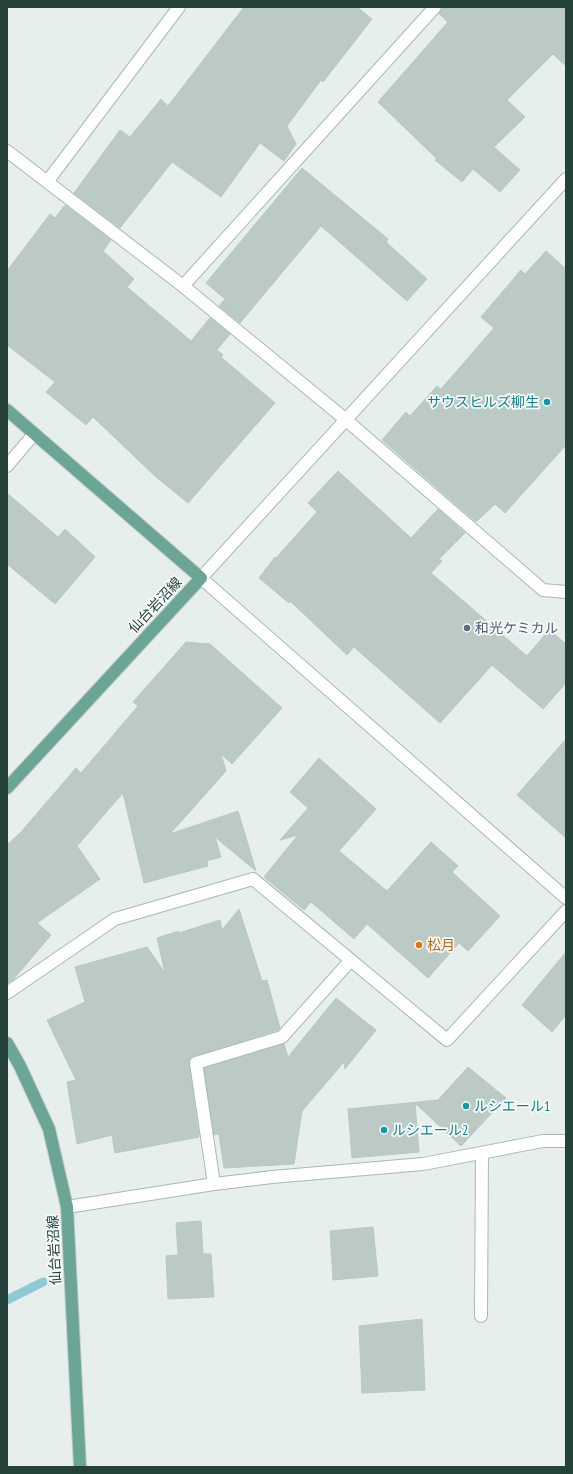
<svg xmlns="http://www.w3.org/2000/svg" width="573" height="1474" font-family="'PT Sans Narrow','Noto Sans JP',sans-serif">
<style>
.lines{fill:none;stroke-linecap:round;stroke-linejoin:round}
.stream{stroke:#8ec9d4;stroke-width:9}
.building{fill:#bbcac4;stroke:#b8c9c2}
.minor-casing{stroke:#a8b8b2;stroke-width:14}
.major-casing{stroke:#c2cac8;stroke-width:14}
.minor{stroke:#fff;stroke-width:12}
.major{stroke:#6aa596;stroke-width:12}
.culture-dot{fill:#0f9aa8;stroke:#f7fbf9;stroke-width:1.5}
.service-dot{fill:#5c6f8a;stroke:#f7fbf9;stroke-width:1.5}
.food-dot{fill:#e8710a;stroke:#f7fbf9;stroke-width:1.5}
.labels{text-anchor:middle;stroke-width:3.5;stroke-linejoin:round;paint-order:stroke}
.culture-label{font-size:14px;fill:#0d838f;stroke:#f7fbf9;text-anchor:start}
.street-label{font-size:14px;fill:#24423a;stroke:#f7fbf9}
.service-label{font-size:14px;fill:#4e5e75;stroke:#f7fbf9;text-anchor:start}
.food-label{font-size:14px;fill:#c56008;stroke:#f7fbf9;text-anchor:start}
</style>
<rect width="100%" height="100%" fill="#e6efeb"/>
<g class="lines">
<path class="stream" d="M 7,1300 L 43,1282"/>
</g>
<path class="building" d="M 244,7 L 357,7 L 372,19 L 323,82 L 321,80 L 287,126 L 296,144 L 284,161 L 260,143 L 221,197 L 172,162 L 120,228 L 74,193 L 120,130 L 130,137 L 161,99 L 168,106 Z
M 442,7 L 566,7 L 566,66 L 553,54 L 507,100 L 525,117 L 494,147 L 520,170 L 500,192 L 473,169 L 462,182 L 435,160 L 437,159 L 378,102 L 448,22 L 439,14 Z
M 302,168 L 388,239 L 386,242 L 427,279 L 407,301 L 321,226 L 240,323 L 219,306 L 225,299 L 206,283 Z
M 65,205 L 111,240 L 103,251 L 134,279 L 127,287 L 191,341 L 210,318 L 230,334 L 217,350 L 223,355 L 221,357 L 275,403 L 188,503 L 156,477 L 93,417 L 86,425 L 46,392 L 55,382 L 7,345 L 7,271 L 50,214 L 55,218 Z
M 546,251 L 566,269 L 566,445 L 505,513 L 495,504 L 476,522 L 382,440 L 406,412 L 410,416 L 437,386 L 441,389 L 494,328 L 481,317 L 521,270 L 525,274 Z
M 338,471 L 411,538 L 438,509 L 465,533 L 439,559 L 442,561 L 431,573 L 527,656 L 549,630 L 566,644 L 566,683 L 543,709 L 492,665 L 440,723 L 354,647 L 347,655 L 290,601 L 289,603 L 259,578 L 275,557 L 276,558 L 317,512 L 308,503 Z
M 7,493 L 58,537 L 65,529 L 95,557 L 55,604 L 7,564 Z
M 186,642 L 210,644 L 282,708 L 232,764 L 221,754 L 226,771 L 170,834 L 238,811 L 256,871 L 215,837 L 221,857 L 207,861 L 208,866 L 144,883 L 123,793 L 77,846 L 100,879 L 37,923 L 51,935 L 13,980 L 7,984 L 7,845 L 21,832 L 76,768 L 81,773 L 138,706 L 133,702 Z
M 566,739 L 566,838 L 517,795 Z
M 319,758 L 376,809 L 339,851 L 387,891 L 431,842 L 458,866 L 452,872 L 500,916 L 468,951 L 459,943 L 428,978 L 367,924 L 354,939 L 311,902 L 304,910 L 264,877 L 298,835 L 280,840 L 308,808 L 290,792 Z
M 239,909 L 262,981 L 267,980 L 280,1028 L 278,1030 L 191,1058 L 189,1064 L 199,1137 L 115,1153 L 112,1135 L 77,1144 L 67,1082 L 76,1080 L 47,1020 L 85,1002 L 75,967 L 147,947 L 165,973 L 157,938 L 179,931 L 179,933 L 220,920 L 222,930 Z
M 566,952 L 566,1015 L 552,1032 L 522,1005 Z
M 336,998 L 376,1030 L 345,1069 L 344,1062 L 302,1111 L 294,1164 L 224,1168 L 219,1134 L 214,1135 L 204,1068 L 284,1044 L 288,1057 Z
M 468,1067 L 506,1098 L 461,1146 L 415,1103 L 419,1152 L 352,1158 L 348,1109 L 438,1100 Z
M 201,1221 L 203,1254 L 211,1254 L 214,1297 L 168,1299 L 166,1256 L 178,1255 L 176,1223 Z
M 373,1227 L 378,1276 L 333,1280 L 330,1231 Z
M 422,1319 L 425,1390 L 362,1393 L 359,1326 Z"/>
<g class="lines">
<defs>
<path id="minor" d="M 7,151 L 183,286 L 345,419 L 543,590 L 566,592
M 566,179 L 201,578 L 566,898
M 47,182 L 179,7
M 183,286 L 435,7
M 7,466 L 34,434
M 7,993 L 115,919 L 253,879 L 447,1040 L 566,911
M 214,1184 L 196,1063 L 282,1037 L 350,961
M 67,1207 L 214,1184 L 272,1177 L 423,1164 L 543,1141 L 566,1141
M 481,1316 L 482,1153"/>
<path id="major" d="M 7,410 L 201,578 L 7,788
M 7,1043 L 20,1066 L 49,1129 L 67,1207 L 80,1467"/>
</defs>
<use href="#minor" class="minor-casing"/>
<use href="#major" class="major-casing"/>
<use href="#minor" class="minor"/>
<use href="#major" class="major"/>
</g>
<g class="culture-dot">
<circle cx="547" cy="402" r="4"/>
<circle cx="466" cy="1106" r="4"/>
<circle cx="384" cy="1130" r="4"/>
</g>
<circle class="service-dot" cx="467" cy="628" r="4"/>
<circle class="food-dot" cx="419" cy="945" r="4"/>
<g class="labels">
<g class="culture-label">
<text x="539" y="407" text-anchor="end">サウスヒルズ柳生</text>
<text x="474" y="1111">ルシエール1</text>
<text x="392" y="1135">ルシエール2</text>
</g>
<g class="street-label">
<text transform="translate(155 605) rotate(-47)" y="5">仙台岩沼線</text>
<text transform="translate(54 1250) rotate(-93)" y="5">仙台岩沼線</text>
</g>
<g class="service-label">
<text x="475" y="633">和光ケミカル</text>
</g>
<g class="food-label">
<text x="427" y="950">松月</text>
</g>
</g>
<rect width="573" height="1474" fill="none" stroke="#24423a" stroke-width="16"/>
</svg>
